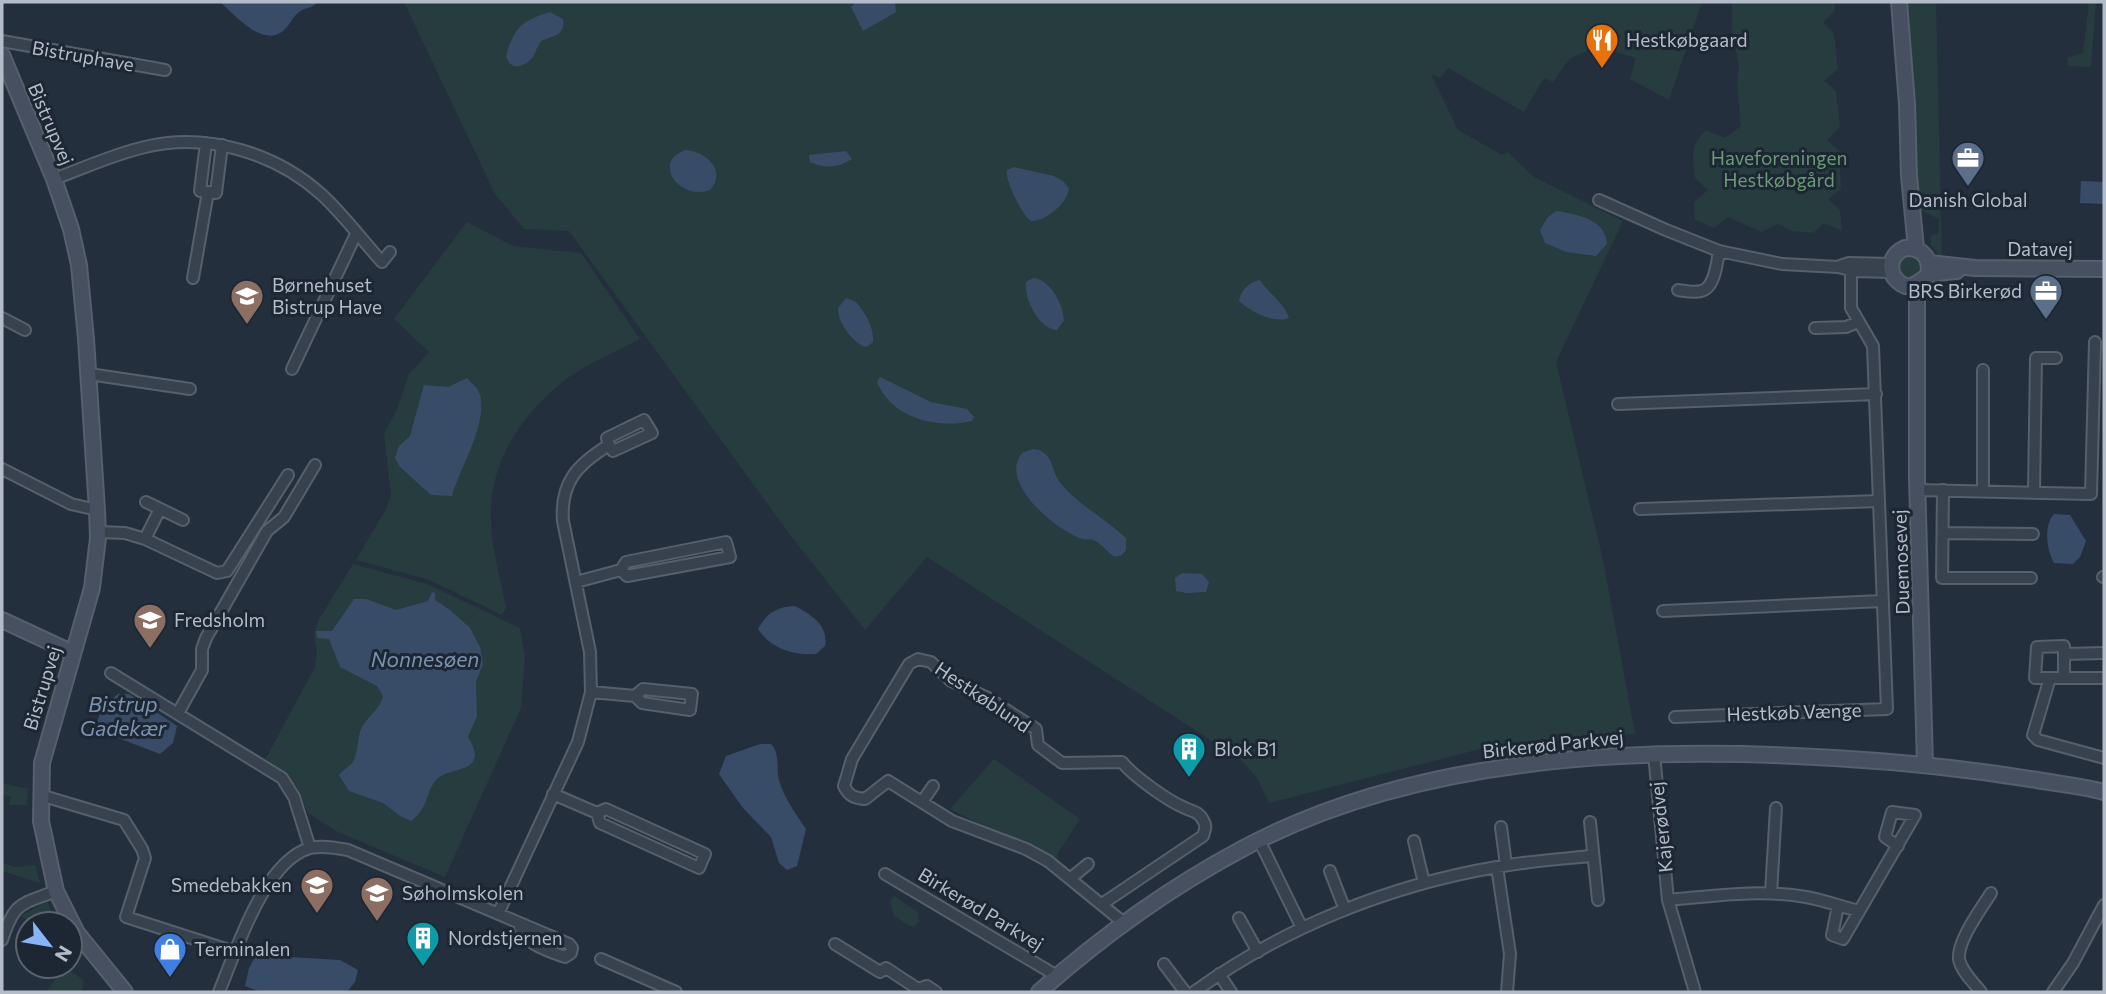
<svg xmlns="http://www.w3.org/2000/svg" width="2106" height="994" font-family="Commissioner,sans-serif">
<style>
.green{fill:#263c3f}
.water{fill:#394c67}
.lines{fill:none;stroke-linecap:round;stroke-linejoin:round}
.street-casing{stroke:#565f6c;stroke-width:14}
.secondary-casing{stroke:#565f6c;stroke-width:18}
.street{stroke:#38414e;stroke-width:10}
.secondary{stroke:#465061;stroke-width:14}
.labels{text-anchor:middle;stroke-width:6;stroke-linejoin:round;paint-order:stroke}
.poi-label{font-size:19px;fill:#b4bcc9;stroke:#1d2633;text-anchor:start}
.street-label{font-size:19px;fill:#b4bcc9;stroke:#1d2633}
.park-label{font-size:19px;fill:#6b9a76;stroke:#1d2633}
.water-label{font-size:21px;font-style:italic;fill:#7c92b1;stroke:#1d2633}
</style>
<rect width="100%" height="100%" fill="#242f3e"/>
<path class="green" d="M 404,2 L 1702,2 L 1669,100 L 1630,79 L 1636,58 L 1591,45 L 1585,52 L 1569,59 L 1553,82 L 1544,78 L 1524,112 L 1448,68 L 1440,78 L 1431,74 L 1458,130 L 1502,155 L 1508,152 L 1534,177 L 1623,221 L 1556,362 L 1603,560 L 1635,734 L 1496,745 L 1269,803 L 1257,778 L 1240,759 L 927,557 L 865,630 L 791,536 L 569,231 L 524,229 L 495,194 Z
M 1732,2 L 1834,2 L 1835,11 L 1823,22 L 1834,34 L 1838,69 L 1824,81 L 1836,91 L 1840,127 L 1827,140 L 1839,151 L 1841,189 L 1828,199 L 1840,210 L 1842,231 L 1824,223 L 1813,233 L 1792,231 L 1778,224 L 1761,232 L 1728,217 L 1714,228 L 1695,220 L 1694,202 L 1708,190 L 1695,178 C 1693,156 1689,147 1706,130 L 1725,138 L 1741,126 L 1737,87 L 1739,67 L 1732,29 Z
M 1906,2 L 1936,2 L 1942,259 L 1931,245 L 1931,235 L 1938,234 L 1939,219 L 1917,208 Z
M 2089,2 L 2096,2 L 2091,67 L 2068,66 L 2067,58 L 2083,53 Z
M 467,222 L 513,246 L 581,253 L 640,339 C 618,351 584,365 565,380 C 520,416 488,463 491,523 C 492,551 501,580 506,608 L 502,615 L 430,580 L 356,560 L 386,509 L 391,495 L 384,434 L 397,409 L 409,374 L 429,352 L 394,319 Z
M 1912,255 L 1922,260 L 1922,276 L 1907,280 L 1901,275 L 1899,267 L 1905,257 Z
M 353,564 L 427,584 L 520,628 L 525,657 L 521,708 L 445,877 L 338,832 L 308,813 L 296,786 L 278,769 L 265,760 L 315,667 L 317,651 L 314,635 L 318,621 Z
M 994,759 L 1080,819 L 1058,853 L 1056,862 L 950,809 Z
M 2,783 L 28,789 L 27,805 L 9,805 L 11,797 L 2,794 Z
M 2,863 L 15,867 L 35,865 L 40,883 L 2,871 Z
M 894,896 L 918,912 L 919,921 L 914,927 L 908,925 L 894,916 L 890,902 Z
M 47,902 L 58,924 L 35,924 L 20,916 Z
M 65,966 L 84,981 L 81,992 L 46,992 Z"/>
<path class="water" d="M 220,2 L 318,2 C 312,9 305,7 299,12 C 291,18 289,28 280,33 C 260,45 234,14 220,2 Z
M 856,2 L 895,2 L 896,12 L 863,31 L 851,7 Z
M 550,12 L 563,19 C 566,36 552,36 541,41 C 537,46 536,52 533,57 C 524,68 510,71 506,56 C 514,28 521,21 550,12 Z
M 686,150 C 707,152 727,171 710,190 C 679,201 651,161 686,150 Z
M 846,151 L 852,159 C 836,168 827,169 810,162 L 809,155 Z
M 1014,167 L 1054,176 L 1063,181 L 1069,188 C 1068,203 1045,222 1031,221 C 1022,215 1004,179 1007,170 Z
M 2081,181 L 2104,182 L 2104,204 L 2080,203 Z
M 1556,211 C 1576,214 1606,219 1607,244 L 1596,256 L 1566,252 L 1545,243 L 1540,230 L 1548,217 Z
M 1033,278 C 1050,279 1063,304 1064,320 L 1057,330 C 1039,329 1024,299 1026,282 Z
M 1260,280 C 1268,293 1285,304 1289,318 C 1273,324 1250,311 1239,301 C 1241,290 1249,282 1260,280 Z
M 846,298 L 856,302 C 866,313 874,328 873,342 L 867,347 C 854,345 837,321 838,308 Z
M 880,377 L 931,402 L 967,409 L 974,417 L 972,421 C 937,429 892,419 877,382 Z
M 467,378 C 470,382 476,386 478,390 C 492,417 459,469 452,496 L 431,495 L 400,467 L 395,458 L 399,446 L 410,436 L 424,385 L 448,387 Z
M 1033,449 C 1055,451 1050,472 1062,485 C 1080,506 1106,519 1126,538 L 1126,550 L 1122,555 L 1115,557 C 1108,553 1100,542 1093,540 C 1090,539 1086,540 1082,539 C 1056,530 998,483 1022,453 Z
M 2054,514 L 2070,515 L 2086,541 L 2080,557 L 2073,564 L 2054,563 C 2047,551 2043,526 2054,514 Z
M 1182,573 L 1202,574 L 1209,582 L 1206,592 L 1187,593 L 1176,591 L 1175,578 Z
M 432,592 L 435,593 L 435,600 L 450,610 L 470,628 L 480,647 L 483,664 L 476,682 L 477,716 L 468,737 C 491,774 450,766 437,779 C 425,791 430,807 411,821 L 400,816 L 383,803 L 349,791 L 339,775 C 344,769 351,766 354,760 C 359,749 357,737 362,727 C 369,715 380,709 383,696 L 377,686 L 340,667 L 329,639 L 317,638 L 316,631 L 332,631 L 354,599 L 366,599 L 396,610 L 428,601 Z
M 795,606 C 811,615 829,625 825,646 L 816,654 C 793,655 771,649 758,629 C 767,613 776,607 795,606 Z
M 118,694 L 129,694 L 177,726 L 173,743 L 160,754 L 108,734 L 97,722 L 103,706 Z
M 760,744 L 771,744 C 779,752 777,765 778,775 C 781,794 796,814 806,829 L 797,866 L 787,870 L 779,863 L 771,837 L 743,808 L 719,774 L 726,756 Z
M 256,955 L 340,960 L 358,970 L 355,982 L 347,992 L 261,992 L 245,986 L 249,968 Z"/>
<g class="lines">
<defs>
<path id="street" d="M 2,41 L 165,70
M 206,143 L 200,191 L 216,193 L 222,145
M 54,179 C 84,168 114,154 145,147 C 207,132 275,153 321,194 C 343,214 362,240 382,262 L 390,252
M 1599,200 L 1666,230 L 1719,251 L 1782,264 L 1838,267 L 1854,271 L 1891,272
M 1840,266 L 1849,263 L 1891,264
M 193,278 L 208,192
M 1678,290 C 1685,291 1695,293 1701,291 C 1715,288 1717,262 1719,251
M 2,318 L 25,330
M 1815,328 L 1846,327 L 1858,322
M 292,369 L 356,234
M 89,374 L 190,389
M 1618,404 L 1876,394
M 2,469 L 71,504 L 97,510
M 1918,490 L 2091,494 L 2095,342
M 1943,490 L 1942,578 L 2031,578
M 1983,491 L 1983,370
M 2034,492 L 2036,358 L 2056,358
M 146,502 L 183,520
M 1640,509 L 1879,501
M 98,532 L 125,533 L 145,539 L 217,573 L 227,571 L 288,475
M 1943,533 L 2033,534
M 145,539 L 160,509
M 2103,577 L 2104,577
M 576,582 L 621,570 L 627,576 L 730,557 L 726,542 L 626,562 L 621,570
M 1663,611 L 1882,601
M 2064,654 L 2104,653
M 111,673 L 282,778 L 294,797 L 310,848
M 2050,678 L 2033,735 L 2038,740 L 2104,758
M 2064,678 L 2064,646 L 2037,647 L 2035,678 L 2104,678
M 591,692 L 635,696 L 642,703 L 690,710 L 692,694 L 643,689 L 635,696
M 178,713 L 202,670 L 202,649 L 206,638 L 267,531 L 284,517 L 315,465
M 1675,717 L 1887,709 L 1873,346 L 1851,308 L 1851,271
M 1654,754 L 1668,900 L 1695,992
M 553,794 L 597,813 L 600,823 L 699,868 L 705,854 L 606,809 L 597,813
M 40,795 L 124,820 L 142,849 L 145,858 L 126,917 L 235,952
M 922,802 L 933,786
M 1590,822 L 1598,900
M 1501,827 L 1506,865
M 1259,840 L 1302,928
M 1414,841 L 1424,883
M 1497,867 L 1510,954 L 1507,992
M 1330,871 L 1345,910
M 885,874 L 1057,976
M 1071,878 L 1088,864
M 1771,893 L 1776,808
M 1668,900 C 1714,896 1760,889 1806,897 C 1824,900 1842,907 1859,911
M 1102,904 L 1203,836 C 1205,829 1207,826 1203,820 C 1198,811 1193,812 1185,808 C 1168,801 1133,776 1122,762 L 1062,763 L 1038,745 L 1036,729 L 986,697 L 951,681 L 931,662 L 918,659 L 909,664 L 852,759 L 844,786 C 849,796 854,798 865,799 L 888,781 L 952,821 L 1026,849 L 1048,861 L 1124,923
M 1838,906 L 1832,935 L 1843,939 L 1915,815 L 1892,812 L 1885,837 L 1898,846
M 498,914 L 578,742 L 591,692 L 590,652 L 563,521 C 560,482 578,464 609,445 L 607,438 L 644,420 L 652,433 L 613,451 L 609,445
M 1239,918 L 1258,952
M 2,940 C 15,901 20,905 56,891
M 835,944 L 880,972 L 886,968 L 918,989 L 927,986 L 936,992
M 601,959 L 676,992
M 1164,964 L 1185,992
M 1219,974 L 1231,992
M 219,992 C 236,951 264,861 310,848 C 323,845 336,848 348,850 L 569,944 L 572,948 L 571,953 L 565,957 C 548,951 523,944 519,924
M 1194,992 C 1282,928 1390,885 1497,867 C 1528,861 1561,859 1592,856
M 1981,992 C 1974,983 1961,971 1959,959 C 1957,941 1981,909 1991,893
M 2053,992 L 2073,963 L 2104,905"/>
<path id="secondary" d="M 1899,2 L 1907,104 L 1909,176 L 1916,248
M 2,55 L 54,179 L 71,229 L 79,265 L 86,339 L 97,510 L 98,538 L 92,588 L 42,763 L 41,821 L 56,891 L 77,933 L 125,992
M 1929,263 L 1975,268 L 2104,269
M 1927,277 C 1933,260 1923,247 1905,248 C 1892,254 1888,265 1894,277 C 1908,294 1915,284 1928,276 C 1936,272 1948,272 1957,271
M 1917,285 L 1917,479 L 1925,764
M 2,620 L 73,653
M 1039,992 C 1101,937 1169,888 1242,849 C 1416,755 1641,746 1834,758 C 1903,762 1970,769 2037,780 C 2059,784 2082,786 2104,792"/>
</defs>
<use href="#street" class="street-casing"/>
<use href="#secondary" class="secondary-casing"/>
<use href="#street" class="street"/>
<use href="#secondary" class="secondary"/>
</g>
<defs>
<symbol id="restaurant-pin" viewBox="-11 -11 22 30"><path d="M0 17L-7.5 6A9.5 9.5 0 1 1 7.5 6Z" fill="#e8710a" stroke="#1d2633"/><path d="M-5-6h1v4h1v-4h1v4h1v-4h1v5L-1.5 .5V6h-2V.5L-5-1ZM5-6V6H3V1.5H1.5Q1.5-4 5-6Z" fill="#fff"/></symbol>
<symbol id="office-pin" viewBox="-11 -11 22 30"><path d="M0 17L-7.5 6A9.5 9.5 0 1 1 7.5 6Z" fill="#5c6f8a" stroke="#1d2633"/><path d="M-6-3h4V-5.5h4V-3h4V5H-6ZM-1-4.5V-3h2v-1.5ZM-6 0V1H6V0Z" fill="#fff"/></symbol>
<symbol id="school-pin" viewBox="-11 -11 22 30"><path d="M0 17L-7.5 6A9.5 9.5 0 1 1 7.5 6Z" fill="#8d6e63" stroke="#1d2633"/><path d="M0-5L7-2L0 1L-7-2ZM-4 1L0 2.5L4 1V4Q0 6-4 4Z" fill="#fff"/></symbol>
<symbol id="building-pin" viewBox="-11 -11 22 30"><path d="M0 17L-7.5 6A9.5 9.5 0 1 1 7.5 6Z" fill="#0f9aa8" stroke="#1d2633"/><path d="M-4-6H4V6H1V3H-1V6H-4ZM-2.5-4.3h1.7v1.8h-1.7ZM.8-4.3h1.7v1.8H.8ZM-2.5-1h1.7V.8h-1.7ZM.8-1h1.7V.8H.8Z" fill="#fff"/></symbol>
<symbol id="shop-pin" viewBox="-11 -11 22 30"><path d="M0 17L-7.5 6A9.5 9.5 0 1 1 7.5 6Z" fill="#3f7fe0" stroke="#1d2633"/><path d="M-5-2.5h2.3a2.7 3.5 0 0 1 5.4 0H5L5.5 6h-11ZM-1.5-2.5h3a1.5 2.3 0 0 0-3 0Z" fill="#fff"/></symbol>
</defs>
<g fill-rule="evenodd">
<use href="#restaurant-pin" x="1583" y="21" width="38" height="52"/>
<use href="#office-pin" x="1949" y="139" width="38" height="52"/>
<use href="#office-pin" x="2027" y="272" width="38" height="52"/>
<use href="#school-pin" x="228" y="277" width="38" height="52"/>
<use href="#school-pin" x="131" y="601" width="38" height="52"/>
<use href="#building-pin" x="1170" y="730" width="38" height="52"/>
<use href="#school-pin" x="298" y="866" width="38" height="52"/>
<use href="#school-pin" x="358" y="874" width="38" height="52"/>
<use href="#building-pin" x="404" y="919" width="38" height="52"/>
<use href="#shop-pin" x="151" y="930" width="38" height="52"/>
</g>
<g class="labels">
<g class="poi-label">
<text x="1626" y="47">Hestkøbgaard</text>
<text x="1968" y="207" text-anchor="middle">Danish Global</text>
<text x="272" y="292">Børnehuset<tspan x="272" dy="22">Bistrup Have</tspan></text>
<text x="2022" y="298" text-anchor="end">BRS Birkerød</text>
<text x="174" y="627">Fredsholm</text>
<text x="1214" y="756">Blok B1</text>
<text x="292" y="892" text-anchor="end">Smedebakken</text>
<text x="402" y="900">Søholmskolen</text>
<text x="448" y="945">Nordstjernen</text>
<text x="194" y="956">Terminalen</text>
</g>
<g class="street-label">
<text transform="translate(83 56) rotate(10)" y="7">Bistruphave</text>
<text transform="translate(51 124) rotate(67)" y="7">Bistrupvej</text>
<text x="2040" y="256">Datavej</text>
<text transform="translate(1901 562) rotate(-92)" y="7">Duemosevej</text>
<text transform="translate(42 688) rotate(-73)" y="7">Bistrupvej</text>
<text transform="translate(983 697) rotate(34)" y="7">Hestkøblund</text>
<text transform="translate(1794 712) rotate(-2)" y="7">Hestkøb Vænge</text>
<text transform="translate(1553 744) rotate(-6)" y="7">Birkerød Parkvej</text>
<text transform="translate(1661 827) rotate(-96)" y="7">Kajerødvej</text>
<text transform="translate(981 909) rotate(31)" y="7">Birkerød Parkvej</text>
</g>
<g class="park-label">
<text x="1779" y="165">Haveforeningen<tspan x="1779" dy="22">Hestkøbgård</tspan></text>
</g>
<g class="water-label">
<text x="425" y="667">Nonnesøen</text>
<text x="123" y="712">Bistrup<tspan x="123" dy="24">Gadekær</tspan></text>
</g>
</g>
<rect width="2106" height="994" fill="none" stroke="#b4bcc9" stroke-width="7"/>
<g transform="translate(49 945) rotate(121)"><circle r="33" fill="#1d2633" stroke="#59626f" stroke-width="2"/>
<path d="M0-5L12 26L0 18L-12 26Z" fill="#8ab4f8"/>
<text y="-10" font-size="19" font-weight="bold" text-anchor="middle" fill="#b4bcc9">N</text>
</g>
</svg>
